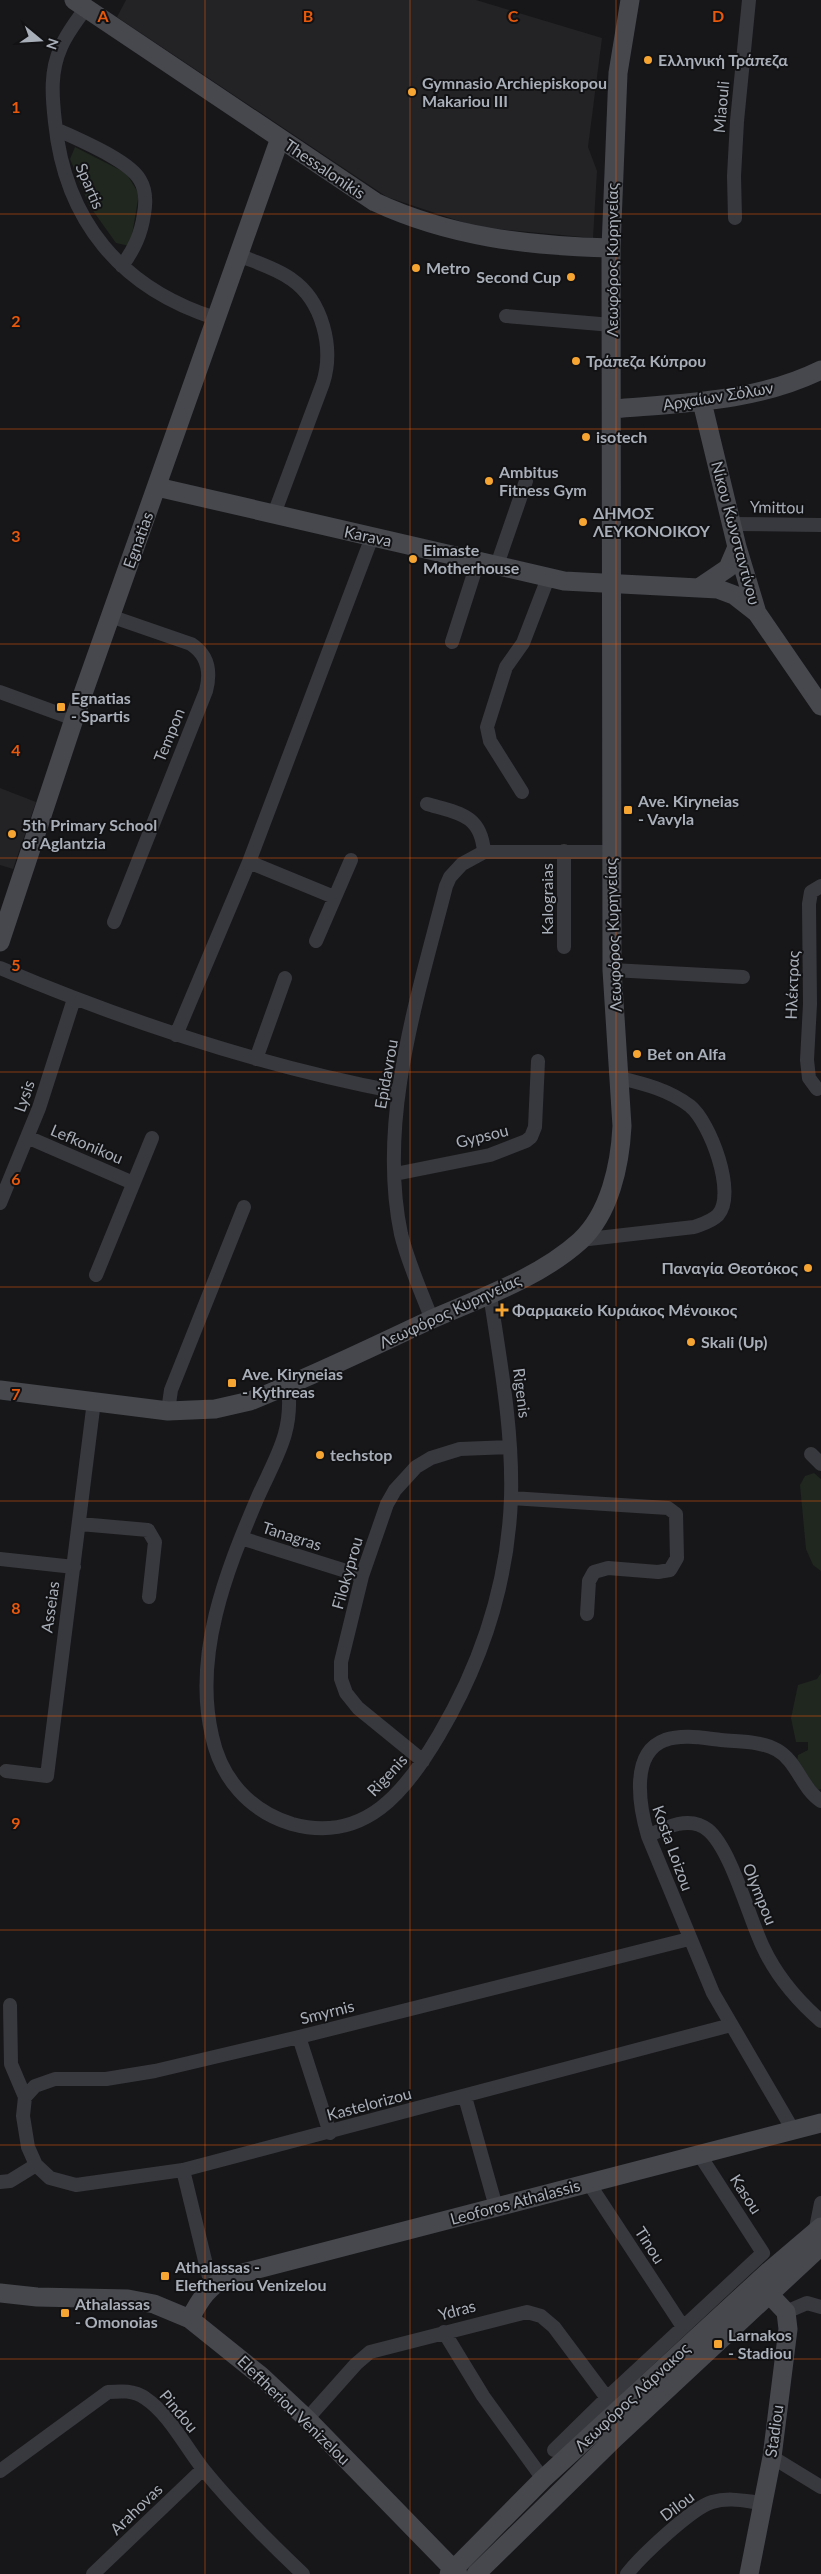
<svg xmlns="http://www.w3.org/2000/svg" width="821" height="2574" font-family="Lato,sans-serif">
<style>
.built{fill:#232326}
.green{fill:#1f271f}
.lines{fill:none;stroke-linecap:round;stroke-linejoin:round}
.street{stroke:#38393e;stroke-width:14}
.secondary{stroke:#46484e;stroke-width:19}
.grid{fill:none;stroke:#e8590c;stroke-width:1;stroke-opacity:0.55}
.poi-dot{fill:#f6a432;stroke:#121214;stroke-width:2}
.labels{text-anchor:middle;stroke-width:4;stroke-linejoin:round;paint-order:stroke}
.poi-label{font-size:16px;font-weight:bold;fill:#a9afb9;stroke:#121214;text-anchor:start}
.street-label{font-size:16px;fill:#a9afb9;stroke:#121214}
.grid-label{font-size:16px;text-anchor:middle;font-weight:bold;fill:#e8590c;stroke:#121214;stroke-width:4;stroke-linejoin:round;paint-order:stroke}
</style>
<rect width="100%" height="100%" fill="#171719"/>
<path class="built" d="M 126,0 L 476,0 L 602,38 L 588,147 L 597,171 L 593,238 L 477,227 L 387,197 L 117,17 Z
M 0,788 L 36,802 L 13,869 L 0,865 Z"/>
<path class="green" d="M 75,147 L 126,173 L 139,194 L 130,246 L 116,243 L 89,205 L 70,159 Z
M 814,1473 L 821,1479 L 821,1571 L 813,1565 L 806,1549 L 800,1485 L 805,1476 Z
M 821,1673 L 821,1789 L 814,1791 L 797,1763 L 798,1755 L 808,1750 L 808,1742 L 796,1742 L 791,1718 L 798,1685 L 817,1679 Z"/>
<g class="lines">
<path class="street" d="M 86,8 C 77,20 67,33 61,47 C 50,71 52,96 55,122 C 65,221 121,288 215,318
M 56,129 C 77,139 129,160 140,180 C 146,190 146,203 144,214 C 141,235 134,249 122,266
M 735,218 L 734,176 L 737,121 L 749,0
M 238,255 C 255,262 276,268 291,279 C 323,301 334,348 323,383 L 274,514
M 506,316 L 612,325
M 732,524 L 821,525
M 497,565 L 526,481
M 110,616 L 191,644 C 208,655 211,672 206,691 L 114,922
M 452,642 L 478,561
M 0,692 L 74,719
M 522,792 L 490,741 L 487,727 L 506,667 L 523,643 L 548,578
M 427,804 C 458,813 481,814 484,852
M 249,862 L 334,897
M 316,941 L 351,860
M 564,947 L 564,851
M 0,968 C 128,1022 261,1066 398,1092
M 612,970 L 743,977
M 176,1035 L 249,862 L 372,537
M 256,1059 L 285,978
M 817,1089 L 809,1078 L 807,1060 L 810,1004 L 809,904 L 811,892 L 821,886
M 27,1137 L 133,1183
M 395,1174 L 490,1155 L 526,1141 L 531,1137 L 535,1127 L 538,1061
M 0,1203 L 39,1108 L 74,999
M 580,1240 L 694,1227 C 702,1224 711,1222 718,1215 C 737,1194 710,1122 690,1106 C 669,1090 645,1084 620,1078
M 96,1275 L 152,1138
M 432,1320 C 421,1291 408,1263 401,1234 C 377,1120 418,996 446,886 L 450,877 L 462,864 L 484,852 L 610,852
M 288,1386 C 294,1433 275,1458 257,1499 C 226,1572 193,1655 212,1736 C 221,1778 249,1811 292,1824 C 365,1844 406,1791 439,1735 C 482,1662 508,1583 511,1498 C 513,1429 500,1361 490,1294
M 168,1411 L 171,1390 L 244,1207
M 811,1454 L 821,1464
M 511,1498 L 668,1508 L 676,1514 L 677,1558 L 670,1570 L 658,1572 L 608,1568 L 594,1572 L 589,1581 L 587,1614
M 80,1524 L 148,1530 L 155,1542 L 149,1597
M 241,1538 L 362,1576
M 0,1559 L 74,1567
M 423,1761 L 358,1708 L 346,1693 L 341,1679 L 341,1662 L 362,1576 L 387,1504 L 395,1490 L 416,1467 L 431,1458 L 460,1449 L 510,1447
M 6,1771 L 47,1776 L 94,1401
M 648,1836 C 666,1827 690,1815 708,1830 C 731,1849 749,1918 763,1947 C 776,1975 798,2001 821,2021
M 689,1939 L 299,2037 L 155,2071 L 106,2079 L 55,2079 L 35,2086 L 25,2097 L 23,2116 L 28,2147 L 36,2165 L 50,2178 L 76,2185 L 183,2170 L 731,2025
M 10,2005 L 11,2064 L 25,2097
M 299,2037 L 330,2133
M 465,2097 L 496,2207
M 793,2130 L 713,1993 L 648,1836 C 640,1809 629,1753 665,1740 C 683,1734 703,1738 721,1740 C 740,1742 761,1741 777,1750 C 797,1761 802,1789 821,1801
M 183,2170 L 211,2285
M 0,2182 L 10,2181 L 36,2165
M 588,2182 L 683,2327
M 815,2233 L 821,2203
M 786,2312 L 807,2303 L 821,2307
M 444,2332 L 483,2396 L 543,2479
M 307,2419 L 356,2364 L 370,2352 L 527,2312 L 541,2316 L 554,2327 L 607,2398
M 554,2450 L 607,2398 L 763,2253 L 699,2154
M 772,2457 L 821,2487
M 0,2471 L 108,2392 C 121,2391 134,2390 145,2398 C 170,2415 184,2445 203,2469 C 233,2506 268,2541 303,2574
M 93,2574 L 203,2469
M 627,2574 C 641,2556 692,2508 712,2502 C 729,2497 745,2501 762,2503"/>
<path class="secondary" d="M 74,0 L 375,202 C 450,237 529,246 611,248
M 702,402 L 737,547 L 757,613 L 821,706
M 613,409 C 683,403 756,402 821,370
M 157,487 L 564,581 L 718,589 L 734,595 L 757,613
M 700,587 L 728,568 L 737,547
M 0,942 L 74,719 L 280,138
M 0,1390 L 168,1411 L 215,1409 L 250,1401 C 311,1377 370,1348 430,1320 C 480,1298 539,1278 580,1241 C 610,1213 620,1165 622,1126 L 612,970 L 611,248 L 618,73 L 630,0
M 0,2293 L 37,2297 L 128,2299 L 154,2304 L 190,2319 L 261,2376 L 307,2419 L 458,2574
M 190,2319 C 200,2299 208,2287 227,2277 L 821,2123
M 449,2574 L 543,2479 L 768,2272 L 821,2227
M 476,2574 L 616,2437 L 821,2246
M 749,2574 L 772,2457 L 788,2329 L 786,2312 L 769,2294"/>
</g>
<path class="grid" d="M 205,0 L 205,2574M 410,0 L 410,2574M 616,0 L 616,2574M 0,214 L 821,214M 0,429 L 821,429M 0,644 L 821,644M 0,858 L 821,858M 0,1072 L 821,1072M 0,1287 L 821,1287M 0,1501 L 821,1501M 0,1716 L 821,1716M 0,1930 L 821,1930M 0,2145 L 821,2145M 0,2359 L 821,2359"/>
<g class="poi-dot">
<circle cx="648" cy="60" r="5"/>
<circle cx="412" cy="92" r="5"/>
<circle cx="416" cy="268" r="5"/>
<circle cx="571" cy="277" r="5"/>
<circle cx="576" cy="361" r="5"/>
<circle cx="586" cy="437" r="5"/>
<circle cx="489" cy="481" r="5"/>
<circle cx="583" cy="522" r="5"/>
<circle cx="413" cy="559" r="5"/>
<rect x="56" y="702" width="10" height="10" rx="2.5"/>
<rect x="623" y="805" width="10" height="10" rx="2.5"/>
<circle cx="12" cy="834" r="5"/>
<circle cx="637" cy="1054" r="5"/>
<circle cx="808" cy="1268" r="5"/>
<path d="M499.5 1302.5h5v5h5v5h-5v5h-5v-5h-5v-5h5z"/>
<circle cx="691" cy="1342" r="5"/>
<rect x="227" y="1378" width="10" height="10" rx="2.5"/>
<circle cx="320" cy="1455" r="5"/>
<rect x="160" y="2271" width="10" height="10" rx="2.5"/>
<rect x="60" y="2308" width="10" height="10" rx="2.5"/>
<rect x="713" y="2339" width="10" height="10" rx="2.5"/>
</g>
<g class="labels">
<g class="poi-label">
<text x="658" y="66">Ελληνική Τράπεζα</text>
<text x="422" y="89">Gymnasio Archiepiskopou<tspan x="422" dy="18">Makariou III</tspan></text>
<text x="426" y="274">Metro</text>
<text x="561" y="283" text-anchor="end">Second Cup</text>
<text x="586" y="367">Τράπεζα Κύπρου</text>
<text x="596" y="443">isotech</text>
<text x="499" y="478">Ambitus<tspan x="499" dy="18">Fitness Gym</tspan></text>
<text x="593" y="519">ΔΗΜΟΣ<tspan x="593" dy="18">ΛΕΥΚΟΝΟΙΚΟΥ</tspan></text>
<text x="423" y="556">Eimaste<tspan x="423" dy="18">Motherhouse</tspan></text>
<text x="71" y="704">Egnatias<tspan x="71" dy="18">- Spartis</tspan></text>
<text x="638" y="807">Ave. Kiryneias<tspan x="638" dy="18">- Vavyla</tspan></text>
<text x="22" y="831">5th Primary School<tspan x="22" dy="18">of Aglantzia</tspan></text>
<text x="647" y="1060">Bet on Alfa</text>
<text x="798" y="1274" text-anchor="end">Παναγία Θεοτόκος</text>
<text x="512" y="1316">Φαρμακείο Κυριάκος Μένοικος</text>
<text x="701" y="1348">Skali (Up)</text>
<text x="242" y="1380">Ave. Kiryneias<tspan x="242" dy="18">- Kythreas</tspan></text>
<text x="330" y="1461">techstop</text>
<text x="175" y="2273">Athalassas -<tspan x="175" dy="18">Eleftheriou Venizelou</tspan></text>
<text x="75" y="2310">Athalassas<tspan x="75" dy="18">- Omonoias</tspan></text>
<text x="728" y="2341">Larnakos<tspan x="728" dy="18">- Stadiou</tspan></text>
</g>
<g class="street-label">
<text transform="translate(721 107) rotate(-85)" y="6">Miaouli</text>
<text transform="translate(325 169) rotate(34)" y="6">Thessalonikis</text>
<text transform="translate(90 186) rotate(67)" y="6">Spartis</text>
<text transform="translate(612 260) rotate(-90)" y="6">Λεωφόρος Κυρηνείας</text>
<text transform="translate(718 396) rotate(-9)" y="6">Αρχαίων Σόλων</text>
<text transform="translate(777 507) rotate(1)" y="6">Ymittou</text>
<text transform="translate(736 533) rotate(75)" y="6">Νίκου Κωνσταντίνου</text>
<text transform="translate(368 536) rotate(12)" y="6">Karava</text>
<text transform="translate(138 540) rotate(-70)" y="6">Egnatias</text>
<text transform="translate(169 735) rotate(-68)" y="6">Tempon</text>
<text transform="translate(547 899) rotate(-90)" y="6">Kalograias</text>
<text transform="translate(613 935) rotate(-92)" y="6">Λεωφόρος Κυρηνείας</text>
<text transform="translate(792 985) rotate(-88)" y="6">Ηλέκτρας</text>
<text transform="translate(386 1074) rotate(-80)" y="6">Epidavrou</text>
<text transform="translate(24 1096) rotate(-71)" y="6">Lysis</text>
<text transform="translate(482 1136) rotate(-14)" y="6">Gypsou</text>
<text transform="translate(87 1144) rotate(23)" y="6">Lefkonikou</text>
<text transform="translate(450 1311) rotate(-25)" y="6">Λεωφόρος Κυρηνείας</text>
<text transform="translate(522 1393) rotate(83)" y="6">Rigenis</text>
<text transform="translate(292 1536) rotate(18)" y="6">Tanagras</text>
<text transform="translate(347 1573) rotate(-74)" y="6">Filokyprou</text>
<text transform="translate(50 1607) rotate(-82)" y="6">Asseias</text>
<text transform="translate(387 1775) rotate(-47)" y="6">Rigenis</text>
<text transform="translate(673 1848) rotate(70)" y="6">Kosta Loizou</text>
<text transform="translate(760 1894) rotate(68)" y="6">Olympou</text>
<text transform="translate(327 2012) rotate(-14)" y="6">Smyrnis</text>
<text transform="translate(369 2104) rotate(-15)" y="6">Kastelorizou</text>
<text transform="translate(746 2194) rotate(57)" y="6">Kasou</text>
<text transform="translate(515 2202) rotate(-15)" y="6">Leoforos Athalassis</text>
<text transform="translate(650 2245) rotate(57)" y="6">Tinou</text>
<text transform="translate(457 2310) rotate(-15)" y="6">Ydras</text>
<text transform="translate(632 2397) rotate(-43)" y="6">Λεωφόρος Λάρνακος</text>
<text transform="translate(294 2410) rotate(44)" y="6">Eleftheriou Venizelou</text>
<text transform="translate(179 2411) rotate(50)" y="6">Pindou</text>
<text transform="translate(774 2431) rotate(-82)" y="6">Stadiou</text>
<text transform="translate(677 2506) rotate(-37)" y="6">Dilou</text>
<text transform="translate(136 2509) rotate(-44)" y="6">Arahovas</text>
</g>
</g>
<g class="grid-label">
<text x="103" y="22">A</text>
<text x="308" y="22">B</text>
<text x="513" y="22">C</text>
<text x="718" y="22">D</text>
<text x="16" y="113">1</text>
<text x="16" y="327">2</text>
<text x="16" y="542">3</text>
<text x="16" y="756">4</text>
<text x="16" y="971">5</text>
<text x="16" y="1185">6</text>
<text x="16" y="1400">7</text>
<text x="16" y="1614">8</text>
<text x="16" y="1829">9</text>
</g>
<g transform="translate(40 40) rotate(108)" stroke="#121214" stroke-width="4" paint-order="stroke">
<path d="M0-4L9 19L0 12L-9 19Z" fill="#a9afb9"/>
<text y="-8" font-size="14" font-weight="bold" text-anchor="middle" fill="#a9afb9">N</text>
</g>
</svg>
